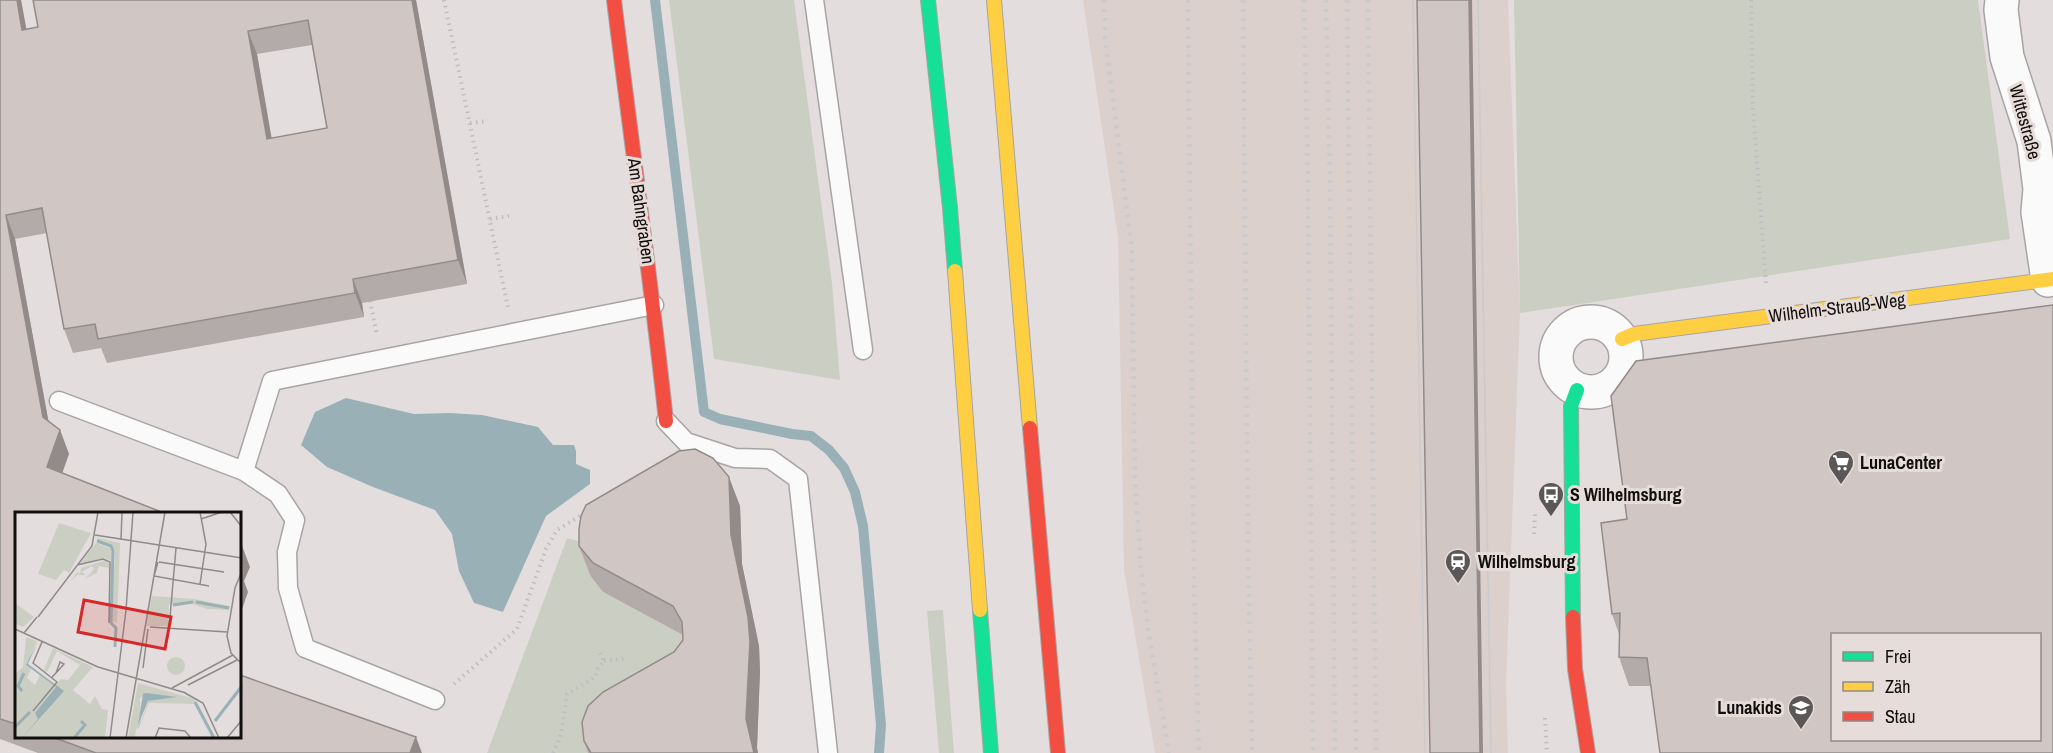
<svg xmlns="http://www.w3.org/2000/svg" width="2053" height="753" font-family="'Archivo Narrow',sans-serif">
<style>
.built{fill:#dcd0cd}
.green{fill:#cbcfc3}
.water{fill:#99b1b6}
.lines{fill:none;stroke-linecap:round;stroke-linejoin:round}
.stream{stroke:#99b1b6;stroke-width:10}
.lane-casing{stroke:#a8a4a3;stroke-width:21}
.street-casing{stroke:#a8a4a3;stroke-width:36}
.fast-casing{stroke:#a8a4a3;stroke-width:16}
.slow-casing{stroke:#a8a4a3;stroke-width:16}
.jam-casing{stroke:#a8a4a3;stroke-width:16}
.path{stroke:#bfbdbd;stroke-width:4;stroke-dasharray:1.5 4.5;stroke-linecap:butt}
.lane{stroke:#fbfafa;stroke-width:18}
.street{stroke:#fbfafa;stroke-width:33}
.fast{stroke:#16e098;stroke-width:14}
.slow{stroke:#ffcf43;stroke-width:14}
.jam{stroke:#f24e42;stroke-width:14}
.tram{stroke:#cccaca;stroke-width:1.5}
.rail{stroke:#cccaca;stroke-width:4.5;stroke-dasharray:3 6;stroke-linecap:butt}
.wall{fill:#b3aba9;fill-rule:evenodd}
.shaded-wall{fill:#928b8a}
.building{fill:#d0c7c5;stroke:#928b8a;stroke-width:1.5;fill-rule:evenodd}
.labels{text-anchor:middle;stroke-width:6;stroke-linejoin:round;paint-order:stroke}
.street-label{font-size:18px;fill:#110e0d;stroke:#e6ddda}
.poi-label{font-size:18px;font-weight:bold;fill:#110e0d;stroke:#e6ddda;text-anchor:start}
.inset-river{fill:none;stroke:#99b1b6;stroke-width:3}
.inset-road{fill:none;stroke:#8f8b8a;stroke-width:1.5}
.view{fill:#d62828;fill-opacity:0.15;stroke:#d62828;stroke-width:3}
.inset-edge{fill:none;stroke:#110e0d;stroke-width:3}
</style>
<rect width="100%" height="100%" fill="#e3dedd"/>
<path class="built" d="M 1083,0 L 1508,0 L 1520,313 L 1506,685 L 1508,753 L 1155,753 L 1124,570 L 1118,237 Z"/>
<path class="green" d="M 669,0 L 794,0 L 832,283 L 840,380 L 714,359 Z
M 1514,0 L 1978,0 L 2010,239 L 1520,313 Z
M 567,538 L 592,545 L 603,592 L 683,635 L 692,651 L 593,753 L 487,753 Z
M 943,610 L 954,753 L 939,753 L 927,611 Z"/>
<path class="water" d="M 346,398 L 414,414 L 450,413 L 482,415 L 538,427 L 553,445 L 574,445 L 576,451 L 576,464 L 590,470 L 590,484 L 546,516 L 503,612 L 474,603 L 459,571 L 452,534 L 435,510 L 373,487 L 327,467 L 301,445 L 315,412 Z"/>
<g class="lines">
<path class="stream" d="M 655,0 L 704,412 L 720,419 L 792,434 L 811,436 L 829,450 L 844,468 L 855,492 L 863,526 L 881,725 L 879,753"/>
<defs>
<path id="lane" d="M 814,0 L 863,350
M 59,401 L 244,471 L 278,494 L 295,520 L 287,552 L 288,588 L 305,648 L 435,700
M 666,421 L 686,442 L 735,458 L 770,459 L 798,479 L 828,753
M 244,471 L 272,381 L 654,305"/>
<path id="street" d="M 2002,0 L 2001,10 L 2007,57 L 2034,141 L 2040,189 L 2038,212 L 2048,280
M1556 357a35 35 0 1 1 70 0a35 35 0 1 1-70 0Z"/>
<path id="fast" d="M 928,0 L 950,208 L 955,271
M 980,610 L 991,753
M 1573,617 L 1571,406 L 1577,390"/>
<path id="slow" d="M 994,0 L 1030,428
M 955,271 L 980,610
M 1622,339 L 1634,334 L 2053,279"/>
<path id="jam" d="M 614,0 C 631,140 651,280 666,421
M 1030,428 L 1058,753
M 1573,617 L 1575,669 L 1588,753"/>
</defs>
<use href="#lane" class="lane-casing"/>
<use href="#street" class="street-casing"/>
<use href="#fast" class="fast-casing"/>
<use href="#slow" class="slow-casing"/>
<use href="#jam" class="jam-casing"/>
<path class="path" d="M 444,0 L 508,308
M 1751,0 L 1753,109 L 1766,284
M 470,123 L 488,121
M 490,219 L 509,216
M 370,301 L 377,335
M 1534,534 L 1535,514
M 604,661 L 628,658
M 454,684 L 517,629 L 546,549 L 557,530 L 585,513
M 1545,718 L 1547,753
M 553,753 L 561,735 L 567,694 L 595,677 L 598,668 L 604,661 L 600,653"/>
<use href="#lane" class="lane"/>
<use href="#street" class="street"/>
<use href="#fast" class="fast"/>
<use href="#slow" class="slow"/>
<use href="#jam" class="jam"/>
<path class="tram" d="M 1413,0 L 1425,753
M 1478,0 L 1491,753"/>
<path class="rail" d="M 1104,0 L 1105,37 L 1132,251 L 1135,481 L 1141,568 L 1148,629 L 1169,753
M 1188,0 L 1194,589 L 1199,753
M 1243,0 L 1248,551 L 1252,753
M 1304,0 L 1308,186 L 1313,753
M 1326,0 L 1330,180 L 1335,753
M 1347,0 L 1356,753
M 1368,0 L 1376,753"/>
</g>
<path class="wall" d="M 0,0 L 21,0 L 26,29 L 38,27 L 33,0 L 416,0 L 467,284 L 362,303 L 364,317 L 107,363 L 101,348 L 73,353 L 64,329 L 47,233 L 15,239 L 48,420 L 60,430 L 69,454 L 16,513 L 16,736 L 240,736 L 422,753 L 38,753 L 0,739 ZM 312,45 L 327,128 L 271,138 L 257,54 Z
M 740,506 L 742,564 L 759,646 L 760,671 L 757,748 L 758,753 L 588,753 L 584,741 L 674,652 L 683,640 L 683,635 L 603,592 L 590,575 L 579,546 Z
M 1627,519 L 1651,686 L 1629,686 L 1619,657 L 1619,634 L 1612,614 Z"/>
<path class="shaded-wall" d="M 17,0 L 21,0 L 31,54 L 22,30 Z
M 412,0 L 416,0 L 467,284 L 458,260 Z
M 1469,0 L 1472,0 L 1483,753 L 1480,753 Z
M 248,31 L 257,54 L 276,163 L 267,139 Z
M 6,215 L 15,239 L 52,440 L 43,417 Z
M 353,279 L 362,303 L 364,317 L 355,293 Z
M 60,430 L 69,454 L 56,491 L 47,467 Z
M 729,477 L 740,506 L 742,564 L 759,646 L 760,671 L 757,748 L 758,753 L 754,753 L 746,719 L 731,535 Z
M 241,543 L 250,567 L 244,581 L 248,592 L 240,615 L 240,546 Z
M 416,737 L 422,753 L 410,753 Z"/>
<path class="building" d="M 0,0 L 17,0 L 22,30 L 38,27 L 33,0 L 412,0 L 458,260 L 353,279 L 355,293 L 98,339 L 95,324 L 64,329 L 42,208 L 6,215 L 43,417 L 60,430 L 47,467 L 164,513 L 16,513 L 16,724 L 0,719 ZM 308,20 L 327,128 L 267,139 L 248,31 Z
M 1417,0 L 1469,0 L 1480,753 L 1430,753 Z
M 2053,305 L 2053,753 L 1660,753 L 1647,658 L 1619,657 L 1620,613 L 1612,614 L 1601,523 L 1627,519 L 1611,396 L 1636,361 ZM 1833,634 L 2040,634 L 2040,740 L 1833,740 Z
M 695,449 L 713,458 L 729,477 L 731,535 L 748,617 L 750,642 L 746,719 L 754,753 L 591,753 L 584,741 L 582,722 L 588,706 L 603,692 L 674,652 L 683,640 L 682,622 L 673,606 L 593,563 L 579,546 L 579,529 L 581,516 L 586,505 L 679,451 Z
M 240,675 L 416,737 L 410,753 L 96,753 L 50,736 L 240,736 Z"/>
<defs>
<symbol id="supermarket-pin" viewBox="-11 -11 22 30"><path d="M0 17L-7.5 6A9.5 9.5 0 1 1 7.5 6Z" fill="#5a5756" stroke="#e6ddda"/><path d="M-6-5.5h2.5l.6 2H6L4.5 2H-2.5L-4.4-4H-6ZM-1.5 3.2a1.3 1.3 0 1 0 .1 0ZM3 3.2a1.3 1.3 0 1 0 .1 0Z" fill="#fff"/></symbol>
<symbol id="bus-pin" viewBox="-11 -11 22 30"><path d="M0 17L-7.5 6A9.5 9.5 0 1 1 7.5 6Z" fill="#5a5756" stroke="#e6ddda"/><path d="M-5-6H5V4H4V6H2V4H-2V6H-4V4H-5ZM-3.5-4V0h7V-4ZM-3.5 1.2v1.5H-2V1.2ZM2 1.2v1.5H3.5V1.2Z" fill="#fff"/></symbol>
<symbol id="station-pin" viewBox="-11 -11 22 30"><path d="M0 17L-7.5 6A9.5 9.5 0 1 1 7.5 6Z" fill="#5a5756" stroke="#e6ddda"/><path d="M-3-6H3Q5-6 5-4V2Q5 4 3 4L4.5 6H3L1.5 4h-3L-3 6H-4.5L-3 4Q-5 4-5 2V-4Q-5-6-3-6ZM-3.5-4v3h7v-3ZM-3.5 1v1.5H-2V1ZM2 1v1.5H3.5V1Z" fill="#fff"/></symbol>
<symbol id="school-pin" viewBox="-11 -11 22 30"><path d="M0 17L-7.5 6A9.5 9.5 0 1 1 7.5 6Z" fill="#5a5756" stroke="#e6ddda"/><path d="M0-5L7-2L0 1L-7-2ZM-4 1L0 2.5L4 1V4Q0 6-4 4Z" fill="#fff"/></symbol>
</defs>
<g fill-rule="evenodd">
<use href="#supermarket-pin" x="1826" y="448" width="30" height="40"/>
<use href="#bus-pin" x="1536" y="480" width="30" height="40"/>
<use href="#station-pin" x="1443" y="547" width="30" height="40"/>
<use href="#school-pin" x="1786" y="693" width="30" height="40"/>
</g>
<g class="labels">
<g class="street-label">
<text transform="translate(2025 122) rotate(75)" y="6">Wittestraße</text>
<text transform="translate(641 211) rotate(82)" y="6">Am Bahngraben</text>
<text transform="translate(1837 308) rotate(-7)" y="6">Wilhelm-Strauß-Weg</text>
</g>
<g class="poi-label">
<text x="1860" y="469">LunaCenter</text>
<text x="1570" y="501">S Wilhelmsburg</text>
<text x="1478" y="568">Wilhelmsburg</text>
<text x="1782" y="714" text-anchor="end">Lunakids</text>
</g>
</g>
<g transform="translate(15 512)">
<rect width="226" height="226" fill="#e3dedd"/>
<path d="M 44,11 L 76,21 L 54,61 L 49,58 L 41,68 L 23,62 ZM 84,26 L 105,31 L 102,111 L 97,109 L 97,49 L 89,46 L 65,52 L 81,31 L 95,36 L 100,55 L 100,39 L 96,33 L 81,28 ZM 91,48 L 94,52 L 93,64 L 93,56 L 84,54 L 82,61 L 70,67 L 79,57 L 77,54 L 67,60 L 71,63 L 62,63 L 55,70 L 62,60 L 65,62 L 66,56 ZM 137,84 L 179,87 L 215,94 L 214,98 L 192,97 L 177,92 L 154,92 L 153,114 L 131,114 ZM 0,91 L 19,105 L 8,115 L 0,112 ZM 11,125 L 22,129 L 11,153 L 16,157 L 12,166 L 20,173 L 25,163 L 40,174 L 46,167 L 53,168 L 65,153 L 42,139 L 32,160 L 29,158 L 38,136 L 78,155 L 58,178 L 75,192 L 80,184 L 87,197 L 93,198 L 90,226 L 0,226 L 0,162 L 8,155 ZM152 154a9 9 0 1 1 18 0a9 9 0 1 1-18 0ZM 123,171 L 180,187 L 180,192 L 134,191 L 124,216 L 121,217 L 120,226 L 113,226 ZM 134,182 L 158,185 L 133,189 L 126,210 L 125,186 Z" fill="#cbcfc3" fill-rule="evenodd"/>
<path d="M 23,129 L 13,152 L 49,179 L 7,226 L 23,207 L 20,201 L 41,175 L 11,153 ZM 128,182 L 131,181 L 162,185 L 133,189 L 123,213 Z" fill="#99b1b6"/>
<path class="inset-river" d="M 82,29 L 96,34 L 98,39 L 96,111 L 101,116 L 100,135M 181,90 L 214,96M 158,93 L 178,90M 7,179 L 3,174 L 9,161M 180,190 L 199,226M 200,209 L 227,174M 0,215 L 15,200M 59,226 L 70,213 L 66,209"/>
<path class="inset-road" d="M 185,0 L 191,32 L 185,72M 215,0 L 227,15M 186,7 L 207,0M 80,23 L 227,46M 106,28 L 107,0M 143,50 L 139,64 L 194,74M 144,50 L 209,60M 62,53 L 88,47 L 95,50 L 94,111M 227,59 L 220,76 L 212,124 L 216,141 L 227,152M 23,105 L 77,34 L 83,0M 135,115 L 212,120M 0,117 L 83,155 L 171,181M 154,117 L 161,36M 9,121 L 22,105M 128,156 L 133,117M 37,166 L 38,164 L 41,161 L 49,152 L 45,150 L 41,161M 173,173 L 222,148M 157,176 L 218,143M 170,181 L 188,191 L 204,226M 18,199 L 42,170 L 18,151 L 27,130M 95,226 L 111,98 L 118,0M 111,226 L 150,0M 140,226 L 144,216 L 170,219 L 176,226M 212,226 L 227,208"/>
<path class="view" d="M 69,88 L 156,105 L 150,137 L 63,120 Z"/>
<rect width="226" height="226" class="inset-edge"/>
</g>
<rect x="1831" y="633" width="210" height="108" fill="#e6ddda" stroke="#918a88" stroke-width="1.5"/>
<rect x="1843" y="652" width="30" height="9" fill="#16e098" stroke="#918a88" stroke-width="1.5"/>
<text x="1885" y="663" font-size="18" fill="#110e0d">Frei</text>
<rect x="1843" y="682" width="30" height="9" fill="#ffcf43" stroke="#918a88" stroke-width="1.5"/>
<text x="1885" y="693" font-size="18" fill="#110e0d">Zäh</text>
<rect x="1843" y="712" width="30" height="9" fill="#f24e42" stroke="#918a88" stroke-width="1.5"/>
<text x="1885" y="723" font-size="18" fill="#110e0d">Stau</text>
</svg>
